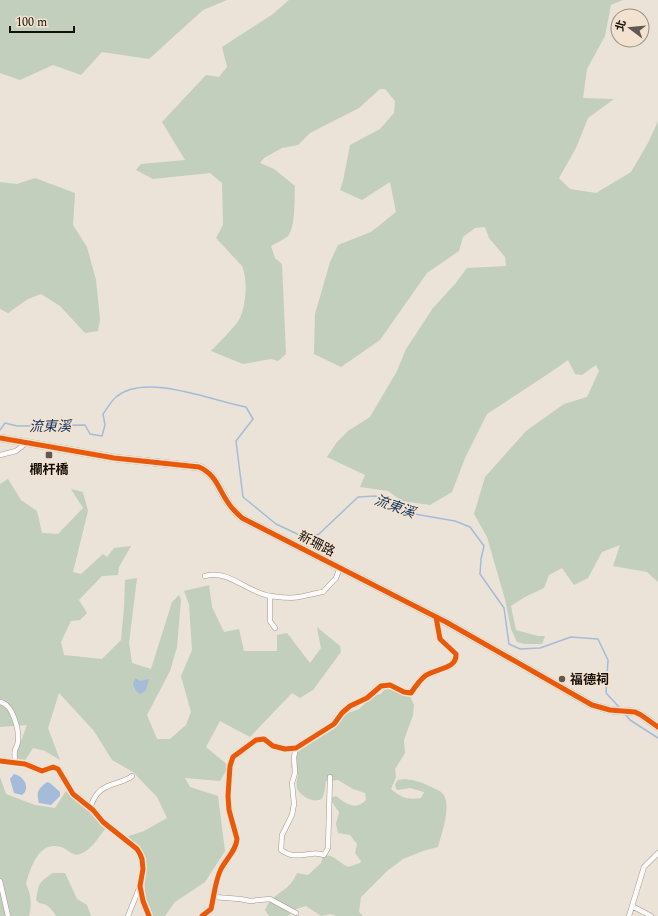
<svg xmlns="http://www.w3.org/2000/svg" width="658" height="916" font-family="Spectral,'Noto Sans TC',serif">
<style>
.green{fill:#c2cfbc}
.water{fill:#a4bcd9}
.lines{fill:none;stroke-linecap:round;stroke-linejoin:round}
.stream{stroke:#a4bcd9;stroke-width:1.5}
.street-casing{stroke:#a09992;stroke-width:5.5}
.secondary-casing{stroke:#a09992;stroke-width:8}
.street{stroke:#fcfbf9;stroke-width:4.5}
.secondary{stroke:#eef1f0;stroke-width:7}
.cycleway-casing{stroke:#f3e2d0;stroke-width:8}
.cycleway{stroke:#e8590c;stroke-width:5}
.poi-dot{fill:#5f5951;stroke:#f3e2d0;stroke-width:1.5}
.labels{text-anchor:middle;stroke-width:3.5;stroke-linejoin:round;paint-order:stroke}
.poi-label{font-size:13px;font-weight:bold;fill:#140f09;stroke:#f3e2d0}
.street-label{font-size:13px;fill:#140f09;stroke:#f3e2d0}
.water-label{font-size:14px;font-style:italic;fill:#0d335e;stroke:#f3e2d0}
</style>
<rect width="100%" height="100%" fill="#ebe2d8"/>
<path class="green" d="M 0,0 L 227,0 L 203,10 L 149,59 L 102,52 L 81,75 L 53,65 L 20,80 L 0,73 Z
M 289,0 L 623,0 L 611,5 L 605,36 L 587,69 L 583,98 L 614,99 L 588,118 L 576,148 L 559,178 L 570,189 L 596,193 L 631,172 L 648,143 L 658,121 L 658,582 L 647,572 L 613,566 L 620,545 L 602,552 L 588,578 L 574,585 L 562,568 L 549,575 L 544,588 L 525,597 L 511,606 L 516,630 L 538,636 L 545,636 L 542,644 L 525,644 L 517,642 L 511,629 L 505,599 L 487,537 L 474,514 L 485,477 L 526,431 L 564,404 L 587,397 L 599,371 L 596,365 L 582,375 L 575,374 L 568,360 L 551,372 L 487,414 L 465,458 L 452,492 L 430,505 L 402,501 L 388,491 L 360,487 L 365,475 L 327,457 L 337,442 L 348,431 L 370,417 L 397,371 L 406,349 L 433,308 L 455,284 L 467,268 L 506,266 L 505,257 L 489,238 L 485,227 L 475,228 L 463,237 L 459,251 L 427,273 L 380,340 L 341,367 L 314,354 L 315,314 L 330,262 L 338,245 L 371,232 L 396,212 L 390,182 L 362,200 L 340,190 L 343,181 L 350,145 L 380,129 L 394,113 L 395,101 L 385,89 L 380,89 L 359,108 L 310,133 L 298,145 L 282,148 L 264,158 L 260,163 L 274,169 L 295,186 C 294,198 296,226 288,236 C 283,240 276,243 271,246 L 275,258 L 282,264 L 286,354 L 278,361 L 271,359 L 243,364 L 211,351 C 218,344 236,326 240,318 C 246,305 248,279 242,266 L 216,238 L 223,225 L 222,183 L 210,173 L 153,179 L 136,170 L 141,164 L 185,160 L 162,122 L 206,75 L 219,77 L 227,67 L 222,47 L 273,14 Z
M 35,178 L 75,193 L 73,225 L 87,247 L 96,280 L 100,319 L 98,331 L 85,333 L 60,306 L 41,294 L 28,299 L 8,313 L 0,309 L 0,182 L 17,184 Z
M 8,479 L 21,500 L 37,511 L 42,533 L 58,534 L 83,508 L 71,489 L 83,492 L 88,511 L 73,572 L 81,574 L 103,554 L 107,557 L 114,548 L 131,546 L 119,567 L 118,575 L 102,576 L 79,600 L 87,613 L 80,620 L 71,621 L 61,642 L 64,655 L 102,659 L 121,640 L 124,608 L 125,580 L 137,578 L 129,643 L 132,663 L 151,669 L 172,602 L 179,595 L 181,600 L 177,647 L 170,671 L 147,715 L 157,739 L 170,739 L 186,725 L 191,712 L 181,676 L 192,650 L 189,604 L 184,591 L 209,585 L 212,607 L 224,632 L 239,629 L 244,651 L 277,651 L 277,635 L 287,633 L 310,663 L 321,648 L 317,627 L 340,646 L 341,652 L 313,690 L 300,698 L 292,693 L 250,737 L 220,721 L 206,747 L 229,766 L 220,781 L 185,778 L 190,787 L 218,796 L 225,851 L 205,882 L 175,902 L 165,916 L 151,916 L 146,908 L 144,879 L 146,858 L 126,837 L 144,831 L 167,818 L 157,797 L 133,772 L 112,760 L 94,731 L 59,693 L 48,728 L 60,760 L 45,751 L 33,748 L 24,762 L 15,757 L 27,725 L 0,727 L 0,484 Z
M 387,686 L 410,696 L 414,705 L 413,715 L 404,740 L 405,753 L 395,769 L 396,777 L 391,789 C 402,798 407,800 421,798 L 424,792 L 410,788 L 398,790 L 396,789 L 395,784 L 398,780 C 406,778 418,781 425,784 C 430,787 438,789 442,793 C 453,803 441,835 438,847 L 423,851 L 403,859 L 387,871 L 361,897 L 359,912 L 363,916 L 336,916 L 331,914 L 321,916 L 306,906 L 289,911 L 290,914 L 288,916 L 269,916 L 265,910 C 267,906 269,901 272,899 C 284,888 290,889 297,873 L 308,875 L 321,863 L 323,856 C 333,853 339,863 348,867 L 360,863 L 361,861 L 355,853 L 357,844 L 350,835 L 338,833 L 336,824 L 339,812 L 329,798 L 336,796 C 346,804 356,811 366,800 L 365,793 L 353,789 L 338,780 L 326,781 C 325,786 325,796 321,799 C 314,804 299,795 297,788 C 296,784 297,779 298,775 L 291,767 L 293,755 L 298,747 L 310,743 L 334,728 L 345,714 L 359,709 L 373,696 L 381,694 Z
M 0,777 L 6,794 L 35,805 L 55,808 L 66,791 L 93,814 L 98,822 L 106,828 C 99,836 91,851 80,854 C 73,857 68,849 61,847 C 39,840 30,868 26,884 C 31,893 32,906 29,916 L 0,916 Z
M 53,873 L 65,873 L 77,899 L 87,905 L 91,916 L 56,916 C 51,908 48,904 39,903 L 36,900 C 39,883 39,882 53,873 Z"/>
<path class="water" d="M 135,678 L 140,681 L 149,679 L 146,690 L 140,694 L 136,691 L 133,684 Z
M 14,774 C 24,776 31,788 22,795 L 14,793 L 10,779 Z
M 47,782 L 50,783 L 60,792 L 60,796 L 51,805 L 39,803 C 36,792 38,789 47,782 Z"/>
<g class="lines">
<path class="stream" d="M 0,430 L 5,423 L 17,426 L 85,425 L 90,434 L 102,436 L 105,425 L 103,414 C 107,409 111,401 116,397 C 145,372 213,401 246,407 L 253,419 L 236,441 L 243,497 L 276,524 L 308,539 L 319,534 L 358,497 L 375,496 L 387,500 L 403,512 L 455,521 L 470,527 L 484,546 L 481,559 L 480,574 L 504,608 L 509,644 L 520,649 L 540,648 L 571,637 L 598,639 L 608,660 L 606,693 L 620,708
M 625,714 L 630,720 L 658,738"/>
<defs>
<path id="street" d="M 0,455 L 16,451 L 26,443
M 205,576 C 229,569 247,593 271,596 C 279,597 290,599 299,597 C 307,596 314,593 323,592 L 336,578 L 340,567
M 270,596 L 270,621 L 275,628
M 0,702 C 13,704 19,730 18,741 C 18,745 16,747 15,750 C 14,754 15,759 15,762
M 296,748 L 294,757 L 295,773 L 292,783 L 294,804 L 292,815 L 282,835 L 281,850 C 292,858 299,855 311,854 C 315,853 320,854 324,855 L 328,848 L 330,777
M 0,761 L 25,764 L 42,771 L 53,767 L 58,769 L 73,794 L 93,810 L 103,822 L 137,849 L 140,854 L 142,859 L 143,869 L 140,886 L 143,901 L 149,916
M 90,808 C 92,803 94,797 98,793 C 106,783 122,784 132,776
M 0,881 L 8,916
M 214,897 L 240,899 L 250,901 L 270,899 L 296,913
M 632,906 L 651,916
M 128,916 L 140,886
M 202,916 L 211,909 C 214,896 215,881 221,869 C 226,859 236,851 237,839 L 229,810 L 228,796 L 230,766 L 233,757 L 256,740 L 264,739 L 273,746 L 285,749 L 296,748 L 334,724 L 342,713 L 350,706 L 367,698 L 381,686 L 390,685 L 404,692 L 411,693 C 415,687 420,680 425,676 C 435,668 457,670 456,654 L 440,639 L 436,617
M 629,916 L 644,867 L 658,853"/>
<path id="secondary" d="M 0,438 L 114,458 L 199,467 C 217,475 218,489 229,504 C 232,509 237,513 242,518 L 446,622 L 592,705 L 610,710 L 635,712 L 641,715 L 658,727"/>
</defs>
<use href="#street" class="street-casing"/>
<use href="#secondary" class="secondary-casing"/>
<use href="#street" class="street"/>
<use href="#secondary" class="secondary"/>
<defs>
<path id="cycleway" d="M 0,438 L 114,458 L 199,467 C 217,475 218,489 229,504 C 232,509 237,513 242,518 L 446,622 L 592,705 L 610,710 L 635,712 L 641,715 L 658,727
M 0,761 L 25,764 L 42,771 L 53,767 L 58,769 L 73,794 L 93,810 L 103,822 L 137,849 L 140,854 L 142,859 L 143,869 L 140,886 L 143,901 L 149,916
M 202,916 L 211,909 C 214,896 215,881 221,869 C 226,859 236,851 237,839 L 229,810 L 228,796 L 230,766 L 233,757 L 256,740 L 264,739 L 273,746 L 285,749 L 296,748 L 334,724 L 342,713 L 350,706 L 367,698 L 381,686 L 390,685 L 404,692 L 411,693 C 415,687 420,680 425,676 C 435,668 457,670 456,654 L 440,639 L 436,617"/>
</defs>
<use href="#cycleway" class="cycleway-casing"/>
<use href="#cycleway" class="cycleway"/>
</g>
<g class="poi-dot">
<rect x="45" y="451" width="8" height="8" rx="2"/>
<circle cx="562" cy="679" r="4"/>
</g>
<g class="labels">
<g class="poi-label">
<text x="49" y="474">欄杆橋</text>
<text x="570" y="684" text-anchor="start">福德祠</text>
</g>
<g class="street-label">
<text transform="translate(317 543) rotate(27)" y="5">新珊路</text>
</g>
<g class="water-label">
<text transform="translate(50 426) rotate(-1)" y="5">流東溪</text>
<text transform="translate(395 506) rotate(20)" y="5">流東溪</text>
</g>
</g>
<g transform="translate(630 28) rotate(286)"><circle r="19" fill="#f3e2d0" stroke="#9a8e80"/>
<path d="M0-3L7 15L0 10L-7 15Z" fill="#5f5951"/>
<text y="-6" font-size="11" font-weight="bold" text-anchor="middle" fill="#140f09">北</text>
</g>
<path d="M10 26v6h64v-6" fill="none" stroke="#140f09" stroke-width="2"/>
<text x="16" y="26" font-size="12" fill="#140f09" stroke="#f3e2d0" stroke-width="3" paint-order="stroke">100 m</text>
</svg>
